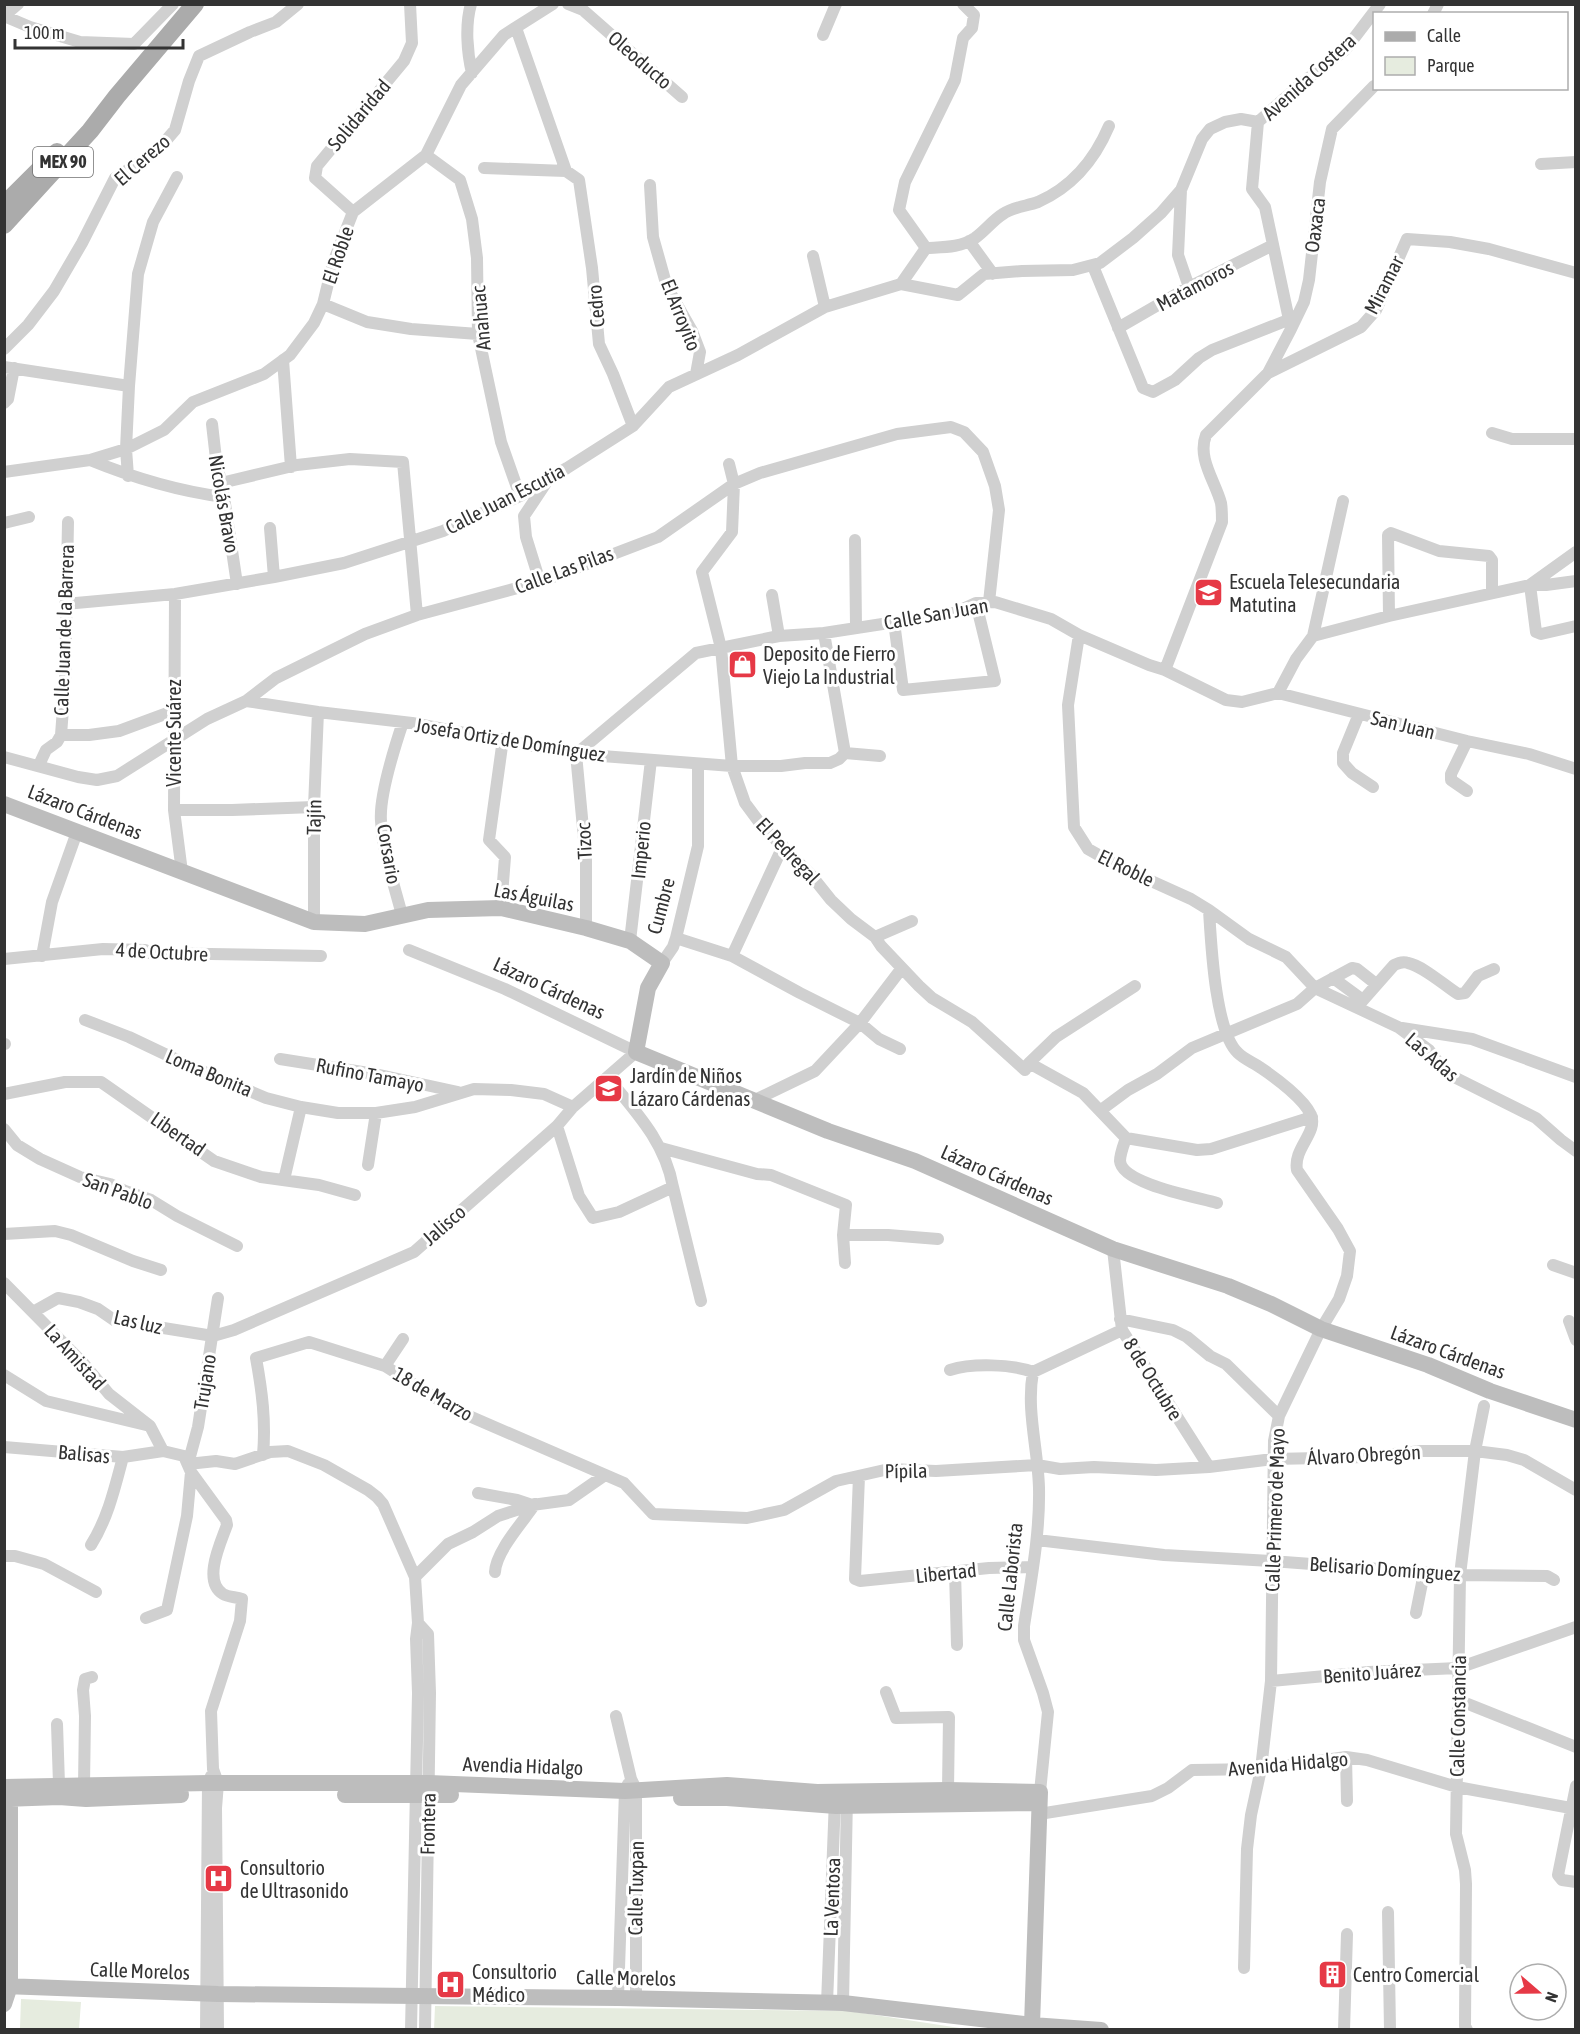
<svg xmlns="http://www.w3.org/2000/svg" width="1580" height="2034" font-family="'Asap Condensed',sans-serif">
<style>
.green{fill:#e6ecdf}
.lines{fill:none;stroke-linecap:round;stroke-linejoin:round}
.street{stroke:#d0d0d0;stroke-width:12}
.secondary{stroke:#bdbdbd;stroke-width:16}
.primary{stroke:#ababab;stroke-width:18}
.labels{text-anchor:middle;stroke-width:6;stroke-linejoin:round;paint-order:stroke}
.shield{fill:#fff;stroke:#707070;stroke-width:1.5}
.shield-label{font-size:18px;font-weight:bold;fill:#333}
.street-label{font-size:20px;fill:#333;stroke:#fff}
.poi-label{font-size:20px;fill:#333;stroke:#fff;text-anchor:start}
</style>
<rect width="100%" height="100%" fill="#fff"/>
<path class="green" d="M 21,1999 L 81,2002 L 79,2029 L 20,2028 Z
M 435,2006 L 849,2011 L 966,2029 L 434,2030 Z"/>
<g class="lines">
<path class="street" d="M 471,4 C 465,25 467,52 472,73
M 568,4 L 583,10 L 682,97
M 1433,14 L 1438,4
M 4,16 L 30,27 L 80,42 L 134,44 L 173,4
M 4,16 L 18,4
M 516,28 L 566,171
M 823,35 L 836,4
M 426,155 L 460,180 L 472,219 L 477,258 L 478,334 L 501,442 L 520,496
M 1541,164 L 1576,162
M 484,168 L 566,171 L 579,180 L 592,268 L 599,344 L 613,374 L 633,426
M 650,185 L 653,237 L 667,287 L 692,331 L 700,352 L 696,374
M 353,212 L 315,178 L 317,166 L 404,61 L 412,43 L 410,4
M 969,241 L 993,274
M 926,248 L 899,210 L 905,182 L 955,80 L 963,38 L 972,28 L 974,15 L 963,4
M 926,248 C 943,247 960,248 975,238 C 985,231 993,220 1003,214 C 1013,207 1027,206 1038,202 C 1072,187 1095,159 1109,126
M 813,256 L 825,307
M 1093,266 L 1143,388 L 1153,392 L 1175,380 L 1199,358 L 1212,350 L 1288,320
M 901,284 L 958,295 L 984,274 L 1022,271 L 1073,270 L 1100,263 L 1133,238 L 1161,213 L 1181,190
M 1189,287 L 1178,255 L 1181,190 L 1202,139 L 1210,129 L 1225,122 L 1241,119 L 1258,122
M 323,304 L 367,322 L 411,329 L 478,334
M 1118,328 L 1189,287 L 1273,245
M 1291,329 L 1265,207 L 1252,189 L 1258,122 L 1302,83 L 1345,50 L 1380,4
M 4,349 L 28,325 L 54,291 L 82,243 L 115,178 L 156,152 L 175,130 L 189,81 L 199,56 L 250,32 L 276,22 L 298,4
M 283,360 L 291,467
M 4,367 L 129,386
M 1268,373 L 1361,327 L 1376,310 L 1407,239 L 1450,242 L 1489,249 L 1576,273
M 4,403 L 8,399 L 14,368
M 212,424 L 216,459 L 224,497 L 237,584
M 1492,433 L 1512,439 L 1576,439
M 90,460 C 134,478 177,491 224,497
M 729,464 L 734,484 L 732,532 L 702,572 L 721,648 L 732,766 L 745,803 L 762,826 L 811,875 L 831,900 L 851,919 L 875,937 L 881,946 L 919,986 L 932,998 L 972,1022 L 1025,1070 L 1029,1063 L 1083,1093 L 1126,1138
M 4,472 L 90,460 L 126,449 L 164,430 L 193,402 L 264,374 L 290,355 L 314,323 L 323,304 L 333,263 L 353,212 L 426,155 L 461,85 L 504,35 L 553,4
M 128,476 L 126,449 L 129,386 L 138,274 L 153,222 L 177,177
M 221,483 L 297,465 L 350,459 L 403,462 L 417,615
M 4,523 L 29,517
M 270,528 L 274,577
M 855,540 L 856,627
M 1576,581 L 1546,585 L 1530,585 L 1536,632 L 1541,634 L 1576,626
M 540,582 L 526,537 L 524,516 L 546,483
M 175,594 L 174,810 L 182,872
M 772,595 L 779,636
M 65,604 L 175,594 L 274,577 L 344,563 L 443,531 L 520,496 L 567,468 L 633,426 L 669,387 L 738,355 L 825,307 L 901,284 L 926,248
M 1389,616 L 1388,535 L 1391,533 L 1439,551 L 1489,556 L 1492,560 L 1492,592
M 894,622 L 903,690 L 995,681 L 976,603
M 824,633 L 845,753
M 1079,635 L 1068,705 L 1074,827 L 1088,849 L 1118,866 L 1191,899 L 1209,910 L 1249,939 L 1286,957 L 1315,988 L 1398,1027 L 1429,1050 L 1446,1073 L 1536,1118 L 1561,1140 L 1576,1151
M 1313,636 L 1343,501
M 1165,670 L 1222,522 C 1222,516 1222,509 1221,503 C 1215,481 1197,458 1206,435 L 1268,373 L 1291,329 L 1304,302 L 1309,280 L 1320,182 L 1332,129 L 1374,86
M 1278,693 L 1296,659 L 1313,636 L 1389,616 L 1530,585 L 1576,552
M 246,701 L 318,712 L 412,723 L 576,754 L 732,766 L 781,766 L 805,763 L 830,763 L 839,759 L 845,753 L 880,756
M 1359,714 L 1343,753 L 1343,763 L 1352,773 L 1373,787
M 61,735 L 89,735 L 119,731 L 173,711
M 576,754 L 696,653 L 779,636 L 824,633 L 954,613 L 976,603 L 995,602 L 1051,619 L 1079,635 L 1149,665 L 1165,670 L 1226,700 L 1242,702 L 1278,693 L 1467,741 L 1529,754 L 1576,769
M 576,754 L 586,860 L 586,928
M 4,757 L 78,777 L 97,780 L 117,776 L 207,719 L 246,701 L 276,678 L 365,634 L 417,615 L 540,582 L 658,537 L 734,484 L 760,473 L 897,434 L 951,427 L 964,432 L 983,452 L 995,486 L 999,510 L 989,602
M 39,765 L 46,750 L 57,742 L 61,735 L 65,682 L 68,522
M 1467,791 L 1451,780 L 1451,774 L 1467,741
M 174,810 L 232,810 L 314,807
M 501,908 L 505,857 L 489,840 L 503,739
M 1209,910 C 1211,942 1215,1032 1238,1053 C 1244,1059 1254,1063 1261,1068 C 1276,1078 1304,1099 1311,1115 C 1318,1133 1293,1148 1297,1170 L 1338,1229 L 1350,1251 L 1347,1276 L 1339,1299 L 1321,1329 L 1279,1416 L 1274,1441 L 1271,1681 L 1261,1769 L 1251,1815 L 1247,1849 L 1244,1968
M 402,915 C 394,884 383,853 381,821 C 379,796 395,746 403,722
M 314,922 L 314,807 L 318,712
M 875,937 L 912,921
M 676,938 L 732,956 L 800,993 L 860,1023 L 879,1039 L 900,1049
M 630,941 L 651,760
M 42,956 L 52,902 L 77,832
M 732,956 L 783,846
M 4,959 L 103,949 L 145,950 L 150,953 L 321,956
M 662,963 L 673,947 L 676,938 L 698,846 L 698,764
M 1333,978 L 1363,1000
M 1357,1007 L 1394,965 C 1399,963 1403,961 1408,963 C 1423,966 1444,985 1458,994 L 1465,993 L 1478,976 L 1494,969
M 85,1020 L 129,1037 L 190,1066 L 266,1098 L 301,1107 L 338,1113 L 376,1113 L 415,1107 L 474,1089 L 511,1090 L 544,1094 L 573,1107
M 1402,1028 L 1472,1039 L 1576,1077
M 4,1044 L 5,1044
M 280,1059 L 375,1074 L 458,1092
M 1029,1063 L 1056,1037 L 1135,986
M 4,1094 L 65,1082 L 101,1082 L 214,1161 L 261,1177 L 319,1185 L 355,1195
M 755,1100 L 815,1071 L 860,1023 L 902,968
M 1101,1110 L 1128,1090 L 1157,1074 L 1192,1048 L 1297,1004 L 1315,988 L 1352,968 L 1357,969 L 1376,984
M 557,1126 L 579,1196 L 593,1218 L 619,1212 L 673,1187 C 665,1142 636,1112 608,1078
M 4,1129 L 17,1145 L 40,1159 L 80,1177 L 110,1184 L 125,1191 L 151,1200 L 177,1216 L 237,1246
M 1126,1138 L 1197,1150 L 1211,1149 L 1312,1117
M 1126,1138 C 1124,1144 1120,1154 1120,1161 C 1122,1184 1197,1197 1217,1203
M 661,1148 L 757,1174 L 771,1175 L 846,1205 L 843,1235 L 888,1235 L 938,1239
M 368,1165 L 376,1113
M 284,1180 L 301,1107
M 673,1187 L 701,1301
M 4,1234 L 55,1231 L 71,1235 L 133,1261 L 161,1270
M 843,1235 L 845,1263
M 1113,1249 L 1122,1330 L 1209,1467
M 1553,1265 L 1576,1273
M 4,1283 L 84,1364 L 109,1394 L 150,1426 L 163,1451 L 184,1456 L 191,1472 L 226,1520 L 227,1525 C 221,1542 202,1581 223,1594 C 228,1597 236,1597 242,1599 L 240,1621 L 211,1711 L 213,1769 L 218,1783 L 216,1808 L 218,2030
M 33,1312 L 58,1298 L 79,1302 L 98,1309 L 114,1320 L 213,1336 L 234,1330 L 414,1252 L 557,1126 L 573,1107 L 636,1052 L 505,989 L 409,950
M 1120,1319 L 1173,1330 L 1187,1337 L 1210,1356 L 1226,1364 L 1279,1416
M 1569,1321 L 1576,1340
M 385,1366 L 403,1339
M 950,1370 C 972,1363 1011,1364 1033,1372
M 4,1375 L 46,1401 L 146,1425
M 4,1447 L 123,1457 L 163,1451
M 263,1455 C 266,1421 262,1391 256,1358 L 309,1342 L 385,1366 L 453,1409 L 624,1483 L 653,1514 L 747,1518 L 784,1510 L 836,1481 L 889,1469 L 936,1471 L 1037,1465 L 1060,1469 L 1094,1467 L 1156,1470 L 1209,1467 L 1273,1459 L 1367,1457 L 1421,1451 L 1475,1451 L 1507,1455 L 1524,1460 L 1576,1490
M 188,1464 L 216,1461 L 235,1464 L 270,1452 L 288,1451 L 324,1465 L 368,1490 L 377,1497 L 383,1504 L 415,1577 L 418,1623 L 416,1639 L 418,1693 L 411,2030
M 188,1464 L 198,1427 L 218,1298
M 859,1476 L 855,1579 L 860,1581 L 989,1568 L 1033,1567
M 478,1493 L 517,1500 L 532,1505 L 569,1500 L 605,1475
M 1037,1540 L 1164,1555 L 1271,1561 L 1460,1575 L 1547,1576 L 1554,1580
M 91,1545 C 108,1518 115,1487 123,1457
M 4,1556 L 15,1556 L 44,1564 L 96,1592
M 955,1571 L 957,1645
M 495,1572 C 496,1551 523,1522 535,1504
M 415,1577 L 448,1544 L 473,1532 L 498,1516 L 532,1505
M 1416,1613 L 1424,1573
M 146,1618 L 167,1610 L 187,1516 L 191,1472
M 418,1623 L 428,1634 L 430,1693 L 425,2030
M 1271,1681 L 1369,1672 L 1458,1668 L 1576,1627
M 886,1692 L 896,1718 L 949,1717 L 948,1790
M 1458,1700 L 1576,1747
M 616,1716 L 631,1779 L 636,1789 L 636,1998
M 57,1724 L 59,1784
M 1346,1757 L 1347,1801
M 84,1786 L 85,1716 L 83,1690 L 85,1679 L 92,1677
M 1576,1786 L 1558,1875 L 1562,1880 L 1576,1882
M 1040,1792 L 1048,1712 L 1043,1693 L 1024,1640 L 1024,1626 C 1031,1580 1040,1534 1039,1488 C 1038,1449 1026,1410 1033,1372 L 1122,1330
M 1039,1814 L 1152,1796 L 1168,1788 L 1192,1770 L 1261,1769 L 1346,1757 L 1367,1760 L 1457,1787 L 1576,1809
M 1388,1912 L 1390,2030
M 618,1998 L 625,1791 L 628,1784
M 827,2003 L 835,1799
M 843,2003 L 847,1797
M 206,2030 L 208,1783 L 211,1776
M 1344,2030 L 1347,1934
M 1467,2030 L 1465,2026 L 1466,1884 L 1465,1870 L 1456,1834 L 1460,1575 L 1475,1451 L 1484,1406"/>
<path class="secondary" d="M 4,804 L 314,922 L 365,924 L 428,910 L 501,908 L 586,928 L 630,941 L 662,963 L 648,988 L 636,1052 L 828,1131 L 915,1161 L 1113,1249 L 1228,1286 L 1271,1304 L 1321,1329 L 1428,1365 L 1490,1391 L 1576,1420
M 4,1787 L 208,1783 L 429,1783 L 625,1791 L 727,1785 L 817,1792 L 948,1790 L 1040,1792 L 1032,2025
M 345,1795 L 451,1795
M 681,1798 L 727,1798 L 836,1806 L 1039,1803
M 4,1799 L 59,1797 L 86,1799 L 181,1795
M 4,1986 L 218,1994 L 618,1998 L 843,2003 L 1032,2025 L 1101,2030
M 4,2004 L 10,1986 L 10,1790"/>
<path class="primary" d="M 4,205 L 57,152
M 4,225 L 90,131 L 117,96 L 195,4"/>
</g>
<defs>
<symbol id="school-square" viewBox="-11 -11 22 22"><rect x="-9" y="-9" width="18" height="18" rx="4" fill="#e63946" stroke="#fff"/><path d="M0-5L7-2L0 1L-7-2ZM-4 1L0 2.5L4 1V4Q0 6-4 4Z" fill="#fff"/></symbol>
<symbol id="shop-square" viewBox="-11 -11 22 22"><rect x="-9" y="-9" width="18" height="18" rx="4" fill="#e63946" stroke="#fff"/><path d="M-5-2.5h2.3a2.7 3.5 0 0 1 5.4 0H5L5.5 6h-11ZM-1.5-2.5h3a1.5 2.3 0 0 0-3 0Z" fill="#fff"/></symbol>
<symbol id="hospital-square" viewBox="-11 -11 22 22"><rect x="-9" y="-9" width="18" height="18" rx="4" fill="#e63946" stroke="#fff"/><path d="M-5-5h3v3.5h4V-5h3V5h-3V1.5h-4V5h-3Z" fill="#fff"/></symbol>
<symbol id="building-square" viewBox="-11 -11 22 22"><rect x="-9" y="-9" width="18" height="18" rx="4" fill="#e63946" stroke="#fff"/><path d="M-4-6H4V6H1V3H-1V6H-4ZM-2.5-4.3h1.7v1.8h-1.7ZM.8-4.3h1.7v1.8H.8ZM-2.5-1h1.7V.8h-1.7ZM.8-1h1.7V.8H.8Z" fill="#fff"/></symbol>
</defs>
<g fill-rule="evenodd">
<use href="#school-square" x="1192" y="576" width="33" height="33"/>
<use href="#shop-square" x="726" y="648" width="33" height="33"/>
<use href="#school-square" x="592" y="1072" width="33" height="33"/>
<use href="#hospital-square" x="202" y="1862" width="33" height="33"/>
<use href="#building-square" x="1316" y="1958" width="33" height="33"/>
<use href="#hospital-square" x="434" y="1968" width="33" height="33"/>
</g>
<g class="labels">
<rect class="shield" x="33" y="147" width="60" height="30" rx="4.5"/>
<g class="shield-label">
<text x="63" y="168">MEX 90</text>
</g>
<g class="street-label">
<text transform="translate(640 60) rotate(41)" y="7">Oleoducto</text>
<text transform="translate(1309 77) rotate(-42)" y="7">Avenida Costera</text>
<text transform="translate(359 115) rotate(-50)" y="7">Solidaridad</text>
<text transform="translate(142 160) rotate(-41)" y="7">El Cerezo</text>
<text transform="translate(1315 225) rotate(-83)" y="7">Oaxaca</text>
<text transform="translate(338 255) rotate(-71)" y="7">El Roble</text>
<text transform="translate(1384 285) rotate(-63)" y="7">Miramar</text>
<text transform="translate(1195 286) rotate(-28)" y="7">Matamoros</text>
<text transform="translate(596 306) rotate(-95)" y="7">Cedro</text>
<text transform="translate(681 315) rotate(68)" y="7">El Arroyito</text>
<text transform="translate(481 318) rotate(-95)" y="7">Anahuac</text>
<text transform="translate(505 499) rotate(-27)" y="7">Calle Juan Escutia</text>
<text transform="translate(224 504) rotate(80)" y="7">Nicolás Bravo</text>
<text transform="translate(564 570) rotate(-20)" y="7">Calle Las Pilas</text>
<text transform="translate(936 614) rotate(-10)" y="7">Calle San Juan</text>
<text transform="translate(64 630) rotate(-88)" y="7">Calle Juan de la Barrera</text>
<text transform="translate(1403 725) rotate(14)" y="7">San Juan</text>
<text transform="translate(174 733) rotate(-90)" y="7">Vicente Suárez</text>
<text transform="translate(510 740) rotate(9)" y="7">Josefa Ortiz de Domínguez</text>
<text transform="translate(85 812) rotate(21)" y="7">Lázaro Cárdenas</text>
<text transform="translate(314 817) rotate(-89)" y="7">Tajín</text>
<text transform="translate(584 841) rotate(-93)" y="7">Tizoc</text>
<text transform="translate(641 850) rotate(-84)" y="7">Imperio</text>
<text transform="translate(788 851) rotate(47)" y="7">El Pedregal</text>
<text transform="translate(389 854) rotate(80)" y="7">Corsario</text>
<text transform="translate(1126 868) rotate(26)" y="7">El Roble</text>
<text transform="translate(534 897) rotate(11)" y="7">Las Águilas</text>
<text transform="translate(661 906) rotate(-75)" y="7">Cumbre</text>
<text transform="translate(162 952) rotate(3)" y="7">4 de Octubre</text>
<text transform="translate(549 988) rotate(25)" y="7">Lázaro Cárdenas</text>
<text transform="translate(1432 1057) rotate(41)" y="7">Las Adas</text>
<text transform="translate(209 1073) rotate(23)" y="7">Loma Bonita</text>
<text transform="translate(370 1075) rotate(11)" y="7">Rufino Tamayo</text>
<text transform="translate(178 1134) rotate(35)" y="7">Libertad</text>
<text transform="translate(997 1175) rotate(24)" y="7">Lázaro Cárdenas</text>
<text transform="translate(118 1191) rotate(20)" y="7">San Pablo</text>
<text transform="translate(444 1225) rotate(-41)" y="7">Jalisco</text>
<text transform="translate(138 1322) rotate(13)" y="7">Las luz</text>
<text transform="translate(1448 1352) rotate(20)" y="7">Lázaro Cárdenas</text>
<text transform="translate(75 1357) rotate(48)" y="7">La Amistad</text>
<text transform="translate(1153 1379) rotate(58)" y="7">8 de Octubre</text>
<text transform="translate(205 1382) rotate(-81)" y="7">Trujano</text>
<text transform="translate(433 1394) rotate(30)" y="7">18 de Marzo</text>
<text transform="translate(84 1454) rotate(5)" y="7">Balisas</text>
<text transform="translate(1364 1455) rotate(-3)" y="7">Álvaro Obregón</text>
<text transform="translate(906 1471) rotate(-1)" y="7">Pípila</text>
<text transform="translate(1275 1510) rotate(-88)" y="7">Calle Primero de Mayo</text>
<text transform="translate(1385 1569) rotate(4)" y="7">Belisario Domínguez</text>
<text transform="translate(946 1573) rotate(-6)" y="7">Libertad</text>
<text transform="translate(1010 1577) rotate(-84)" y="7">Calle Laborista</text>
<text transform="translate(1372 1673) rotate(-4)" y="7">Benito Juárez</text>
<text transform="translate(1458 1716) rotate(-89)" y="7">Calle Constancia</text>
<text transform="translate(1288 1764) rotate(-5)" y="7">Avenida Hidalgo</text>
<text transform="translate(523 1766) rotate(2)" y="7">Avendia Hidalgo</text>
<text transform="translate(428 1824) rotate(-89)" y="7">Frontera</text>
<text transform="translate(636 1888) rotate(-89)" y="7">Calle Tuxpan</text>
<text transform="translate(832 1897) rotate(-88)" y="7">La Ventosa</text>
<text transform="translate(140 1971) rotate(2)" y="7">Calle Morelos</text>
<text transform="translate(626 1978) rotate(1)" y="7">Calle Morelos</text>
</g>
<g class="poi-label">
<text x="1229" y="589">Escuela Telesecundaria<tspan x="1229" dy="23">Matutina</tspan></text>
<text x="763" y="661">Deposito de Fierro<tspan x="763" dy="23">Viejo La Industrial</tspan></text>
<text x="630" y="1083">Jardín de Niños<tspan x="630" dy="23">Lázaro Cárdenas</tspan></text>
<text x="240" y="1875">Consultorio<tspan x="240" dy="23">de Ultrasonido</tspan></text>
<text x="472" y="1979">Consultorio<tspan x="472" dy="23">Médico</tspan></text>
<text x="1353" y="1982">Centro Comercial</text>
</g>
</g>
<rect width="1580" height="2034" fill="none" stroke="#333333" stroke-width="12"/>
<rect x="1373" y="12" width="195" height="78" fill="#ffffff" stroke="#adadad" stroke-width="1.5"/>
<rect x="1385" y="32" width="30" height="9" fill="#ababab" stroke="#adadad" stroke-width="1.5"/>
<text x="1427" y="42" font-size="18" fill="#333333">Calle</text>
<rect x="1385" y="57" width="30" height="18" fill="#e6ecdf" stroke="#adadad" stroke-width="1.5"/>
<text x="1427" y="72" font-size="18" fill="#333333">Parque</text>
<g transform="translate(1538 1992) rotate(110)"><circle r="28" fill="#ffffff" stroke="#adadad" stroke-width="1.5"/>
<path d="M0-4.5L10 22L0 15L-10 22Z" fill="#e63946"/>
<text y="-9" font-size="16" font-weight="bold" text-anchor="middle" fill="#333333">N</text>
</g>
<path d="M15 39v9h168v-9" fill="none" stroke="#333333" stroke-width="3"/>
<text x="24" y="39" font-size="18" fill="#333333" stroke="#ffffff" stroke-width="4.5" paint-order="stroke">100 m</text>
</svg>
